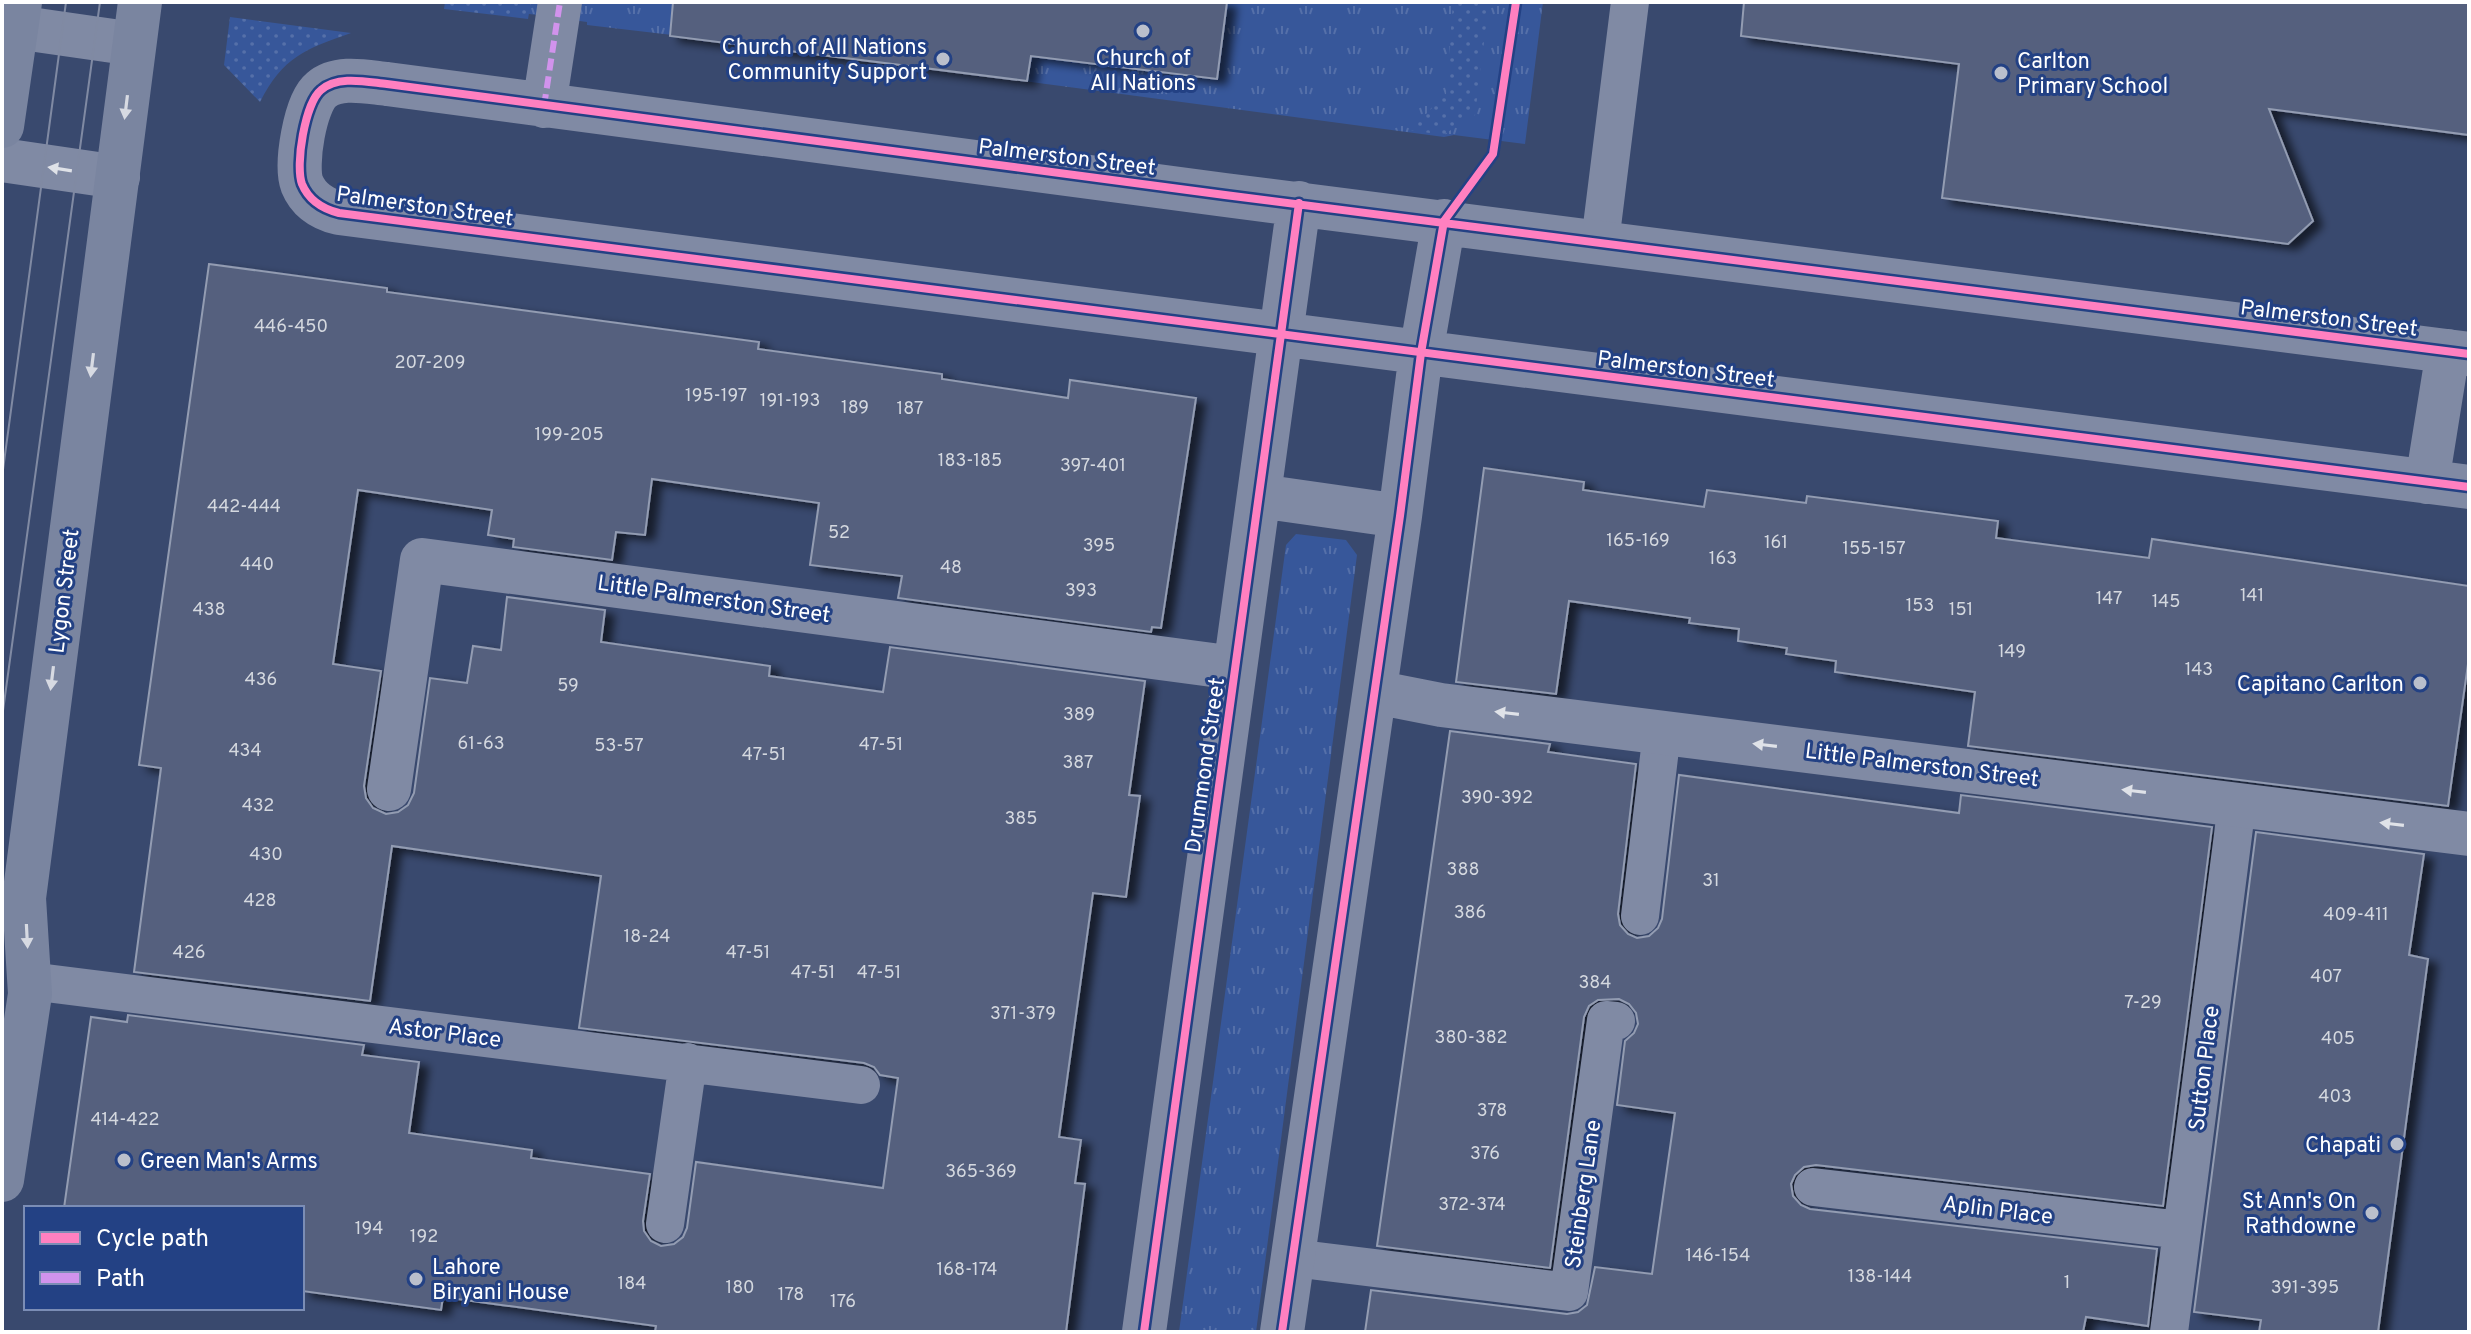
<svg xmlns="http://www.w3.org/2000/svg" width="2471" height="1334" font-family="Overpass,sans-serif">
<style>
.grass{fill:url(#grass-tufts)}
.garden{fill:url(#garden-dots)}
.building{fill:#54617e;stroke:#939cb2;stroke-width:2;filter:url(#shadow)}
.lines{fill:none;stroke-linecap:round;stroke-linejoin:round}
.lane{stroke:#808aa4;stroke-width:38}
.street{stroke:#808aa4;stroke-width:44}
.secondary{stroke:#7a85a0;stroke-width:44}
.tram{stroke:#808aa3;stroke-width:2}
.quiet{stroke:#d193ec;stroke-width:6;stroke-dasharray:12 6;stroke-linecap:butt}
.cycleway-casing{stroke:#234184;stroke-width:13}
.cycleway{stroke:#ff80c0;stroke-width:8}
.oneway{fill:#d7dae2}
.oneway2{fill:#dfe2e8}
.poi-dot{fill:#babfcc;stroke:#234184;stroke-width:3}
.labels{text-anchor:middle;stroke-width:6;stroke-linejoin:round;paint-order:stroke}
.number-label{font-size:18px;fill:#d4d8df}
.poi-label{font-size:22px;fill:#fff;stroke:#234184;text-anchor:end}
.street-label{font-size:22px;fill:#fff;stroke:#234184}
</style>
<defs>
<pattern id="grass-tufts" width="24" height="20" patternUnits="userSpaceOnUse" patternTransform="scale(2)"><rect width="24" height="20" fill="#37579a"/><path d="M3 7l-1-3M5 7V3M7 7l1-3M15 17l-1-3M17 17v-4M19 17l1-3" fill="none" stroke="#5570a9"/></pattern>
<pattern id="garden-dots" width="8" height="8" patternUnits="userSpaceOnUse" patternTransform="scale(2)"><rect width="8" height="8" fill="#37579a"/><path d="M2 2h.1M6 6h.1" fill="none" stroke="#5570a9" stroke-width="1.8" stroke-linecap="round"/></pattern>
<filter id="shadow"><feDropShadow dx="9" dy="5" stdDeviation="4" flood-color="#0009"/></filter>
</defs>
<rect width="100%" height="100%" fill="#39496e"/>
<path class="grass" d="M 442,2 L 1543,2 L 1525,144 L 1454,135 L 1444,137 L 715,40 L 587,25 L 587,22 Z
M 1296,534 L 1346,540 L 1357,555 L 1256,1332 L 1179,1332 L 1286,545 Z"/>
<path class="garden" d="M 445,2 L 531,2 L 528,19 L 444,9 Z
M 1453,2 L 1489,2 L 1475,115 L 1443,135 L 1410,130 L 1446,94 Z
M 230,17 L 351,33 C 305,49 283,57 260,102 L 224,65 Z"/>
<path class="building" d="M 673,2 L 1227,2 L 1217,79 L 1031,56 L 1027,81 L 670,36 Z
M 1744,2 L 2469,2 L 2469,135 L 2269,109 L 2313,221 L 2288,244 L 1942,198 L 1959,64 L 1741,36 Z
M 209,264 L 387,288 L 387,292 L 759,342 L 758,349 L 942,374 L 942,379 L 1068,398 L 1070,380 L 1196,398 L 1161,628 L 1152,627 L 1151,632 L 898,598 L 902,576 L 810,565 L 819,503 L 652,479 L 645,535 L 616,532 L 612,560 L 513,547 L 514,539 L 488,535 L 492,510 L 358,490 L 333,664 L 381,671 L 364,786 L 366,798 L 373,808 L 386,814 L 398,812 L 408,805 L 414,793 L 430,678 L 467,683 L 473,646 L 501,650 L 507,597 L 605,610 L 601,642 L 770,666 L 769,676 L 883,692 L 890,647 L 1145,681 L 1129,795 L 1140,796 L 1126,897 L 1093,893 L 1059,1137 L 1081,1140 L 1075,1183 L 1085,1184 L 1066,1332 L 655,1332 L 656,1326 L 443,1297 L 441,1310 L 302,1291 L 302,1208 L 64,1208 L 91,1017 L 127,1022 L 128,1015 L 364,1045 L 362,1055 L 419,1062 L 409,1133 L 532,1150 L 531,1158 L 650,1174 L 643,1221 L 644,1231 L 651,1241 L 661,1246 L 674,1244 L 683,1237 L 687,1228 L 696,1162 L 883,1188 L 898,1078 L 880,1075 L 874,1067 L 864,1063 L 579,1028 L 601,876 L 392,846 L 370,1001 L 134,972 L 161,768 L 139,765 Z
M 1484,468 L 1584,482 L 1583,490 L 1704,507 L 1707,490 L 1806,503 L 1807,496 L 1998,521 L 1996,538 L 2149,558 L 2152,539 L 2469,586 L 2469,657 L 2448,806 L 1968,746 L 1975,692 L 1835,672 L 1836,661 L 1786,654 L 1787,648 L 1738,641 L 1739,629 L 1689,623 L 1690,618 L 1569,601 L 1556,694 L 1456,682 Z
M 1450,731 L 1550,744 L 1548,752 L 1636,764 L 1618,914 L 1620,925 L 1628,934 L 1637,938 L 1649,936 L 1658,928 L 1662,919 L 1679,775 L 1959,813 L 1961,795 L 2212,827 L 2163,1206 L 1816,1165 L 1804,1167 L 1795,1175 L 1791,1184 L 1793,1196 L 1801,1205 L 1810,1209 L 2157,1249 L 2148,1326 L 2086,1317 L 2083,1332 L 1365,1332 L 1371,1290 L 1567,1314 L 1578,1312 L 1587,1305 L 1595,1267 L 1652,1274 L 1675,1113 L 1617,1105 L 1625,1041 L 1634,1033 L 1638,1024 L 1636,1013 L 1629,1004 L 1619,999 L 1598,1000 L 1589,1006 L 1584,1017 L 1550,1268 L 1377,1246 Z
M 2256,832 L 2424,854 L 2409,955 L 2428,959 L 2378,1332 L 2259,1332 L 2261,1320 L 2194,1312 Z"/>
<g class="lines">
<path class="lane" d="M 1600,242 L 1630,2
M 1640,916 L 1662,732
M 30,981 L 861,1085
M 1813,1187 L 2182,1230
M 665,1224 L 688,1062
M 1293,1258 L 1569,1292 L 1606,1020 L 1616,1021
M 2169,1332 L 2237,804"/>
<path class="street" d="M 2,25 L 134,44
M 544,106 L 560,2
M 2,160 L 118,177
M 2469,354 L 1225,195 L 387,84 C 367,82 338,75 321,90 C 305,103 295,165 302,184 C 309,201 323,209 339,213 L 2469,487
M 2427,482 L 2448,351
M 1260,496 L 1400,516
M 1375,692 L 1441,705 L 2469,834
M 389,789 L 422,560 L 1235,668
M 1144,1332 L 1299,203
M 1282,1332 L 1400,516 L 1421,353 L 1444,221"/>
<path class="secondary" d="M 2,126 L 20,2
M 2,1180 L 30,994 L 24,898 L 27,875 L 140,2"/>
<path class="tram" d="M 2,477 L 66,2
M 2,718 L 100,2"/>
<path class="quiet" d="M 544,106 L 560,2"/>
<defs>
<path id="cycleway" d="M 2469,354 L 1225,195 L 387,84 C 367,82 338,75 321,90 C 305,103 295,165 302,184 C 309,201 323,209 339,213 L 2469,487
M 1144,1332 L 1299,203
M 1282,1332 L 1400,516 L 1421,353 L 1444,221 L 1493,154 L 1516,2"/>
</defs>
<use href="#cycleway" class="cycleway-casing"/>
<use href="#cycleway" class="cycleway"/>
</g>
<defs><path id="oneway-solid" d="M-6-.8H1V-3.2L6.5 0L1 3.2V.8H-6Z" transform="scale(2)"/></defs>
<g class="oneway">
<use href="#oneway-solid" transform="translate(126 107) rotate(97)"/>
<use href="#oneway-solid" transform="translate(92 365) rotate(97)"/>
<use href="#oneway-solid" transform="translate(52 678) rotate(97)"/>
<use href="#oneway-solid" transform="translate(27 936) rotate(87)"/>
</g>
<g class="oneway2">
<use href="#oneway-solid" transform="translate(60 169) rotate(-171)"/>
<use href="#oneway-solid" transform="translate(1507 713) rotate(-173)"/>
<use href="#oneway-solid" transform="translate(1765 745) rotate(-173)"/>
<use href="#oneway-solid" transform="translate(2134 791) rotate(-173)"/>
<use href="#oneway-solid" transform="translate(2392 824) rotate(-173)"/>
</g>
<g class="poi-dot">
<circle cx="1143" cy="31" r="8"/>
<circle cx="943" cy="59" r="8"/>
<circle cx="2001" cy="73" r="8"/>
<circle cx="2420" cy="683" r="8"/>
<circle cx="2397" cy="1144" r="8"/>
<circle cx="124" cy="1160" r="8"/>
<circle cx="2372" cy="1213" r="8"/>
<circle cx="416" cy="1279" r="8"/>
</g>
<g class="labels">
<g class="number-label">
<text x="291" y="332">446-450</text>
<text x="430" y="368">207-209</text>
<text x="716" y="401">195-197</text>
<text x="790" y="406">191-193</text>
<text x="855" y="413">189</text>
<text x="910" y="414">187</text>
<text x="569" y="440">199-205</text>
<text x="970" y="466">183-185</text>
<text x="1093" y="471">397-401</text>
<text x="244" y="512">442-444</text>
<text x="839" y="538">52</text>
<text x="1638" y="546">165-169</text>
<text x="1776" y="548">161</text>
<text x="1099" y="551">395</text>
<text x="1874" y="554">155-157</text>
<text x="1723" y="564">163</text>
<text x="257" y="570">440</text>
<text x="951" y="573">48</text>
<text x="1081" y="596">393</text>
<text x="2252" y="601">141</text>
<text x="2109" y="604">147</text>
<text x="2166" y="607">145</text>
<text x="1920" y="611">153</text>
<text x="209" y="615">438</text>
<text x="1961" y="615">151</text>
<text x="2012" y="657">149</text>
<text x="2199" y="675">143</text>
<text x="261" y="685">436</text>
<text x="568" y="691">59</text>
<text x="1079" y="720">389</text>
<text x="481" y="749">61-63</text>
<text x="881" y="750">47-51</text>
<text x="619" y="751">53-57</text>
<text x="245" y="756">434</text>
<text x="764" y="760">47-51</text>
<text x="1078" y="768">387</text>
<text x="1497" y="803">390-392</text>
<text x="258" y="811">432</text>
<text x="1021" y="824">385</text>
<text x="266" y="860">430</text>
<text x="1463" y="875">388</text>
<text x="1711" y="886">31</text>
<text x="260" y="906">428</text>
<text x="1470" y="918">386</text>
<text x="2356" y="920">409-411</text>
<text x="647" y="942">18-24</text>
<text x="189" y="958">426</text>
<text x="748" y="958">47-51</text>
<text x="813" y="978">47-51</text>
<text x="879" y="978">47-51</text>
<text x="2326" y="982">407</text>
<text x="1595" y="988">384</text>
<text x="2143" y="1008">7-29</text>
<text x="1023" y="1019">371-379</text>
<text x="1471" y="1043">380-382</text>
<text x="2338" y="1044">405</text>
<text x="2335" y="1102">403</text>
<text x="1492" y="1116">378</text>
<text x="125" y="1125">414-422</text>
<text x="1485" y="1159">376</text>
<text x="981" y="1177">365-369</text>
<text x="1472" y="1210">372-374</text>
<text x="369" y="1234">194</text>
<text x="424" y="1242">192</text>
<text x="1718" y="1261">146-154</text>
<text x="967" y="1275">168-174</text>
<text x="1880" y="1282">138-144</text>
<text x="2067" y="1288">1</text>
<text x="632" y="1289">184</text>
<text x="740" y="1293">180</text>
<text x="2305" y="1293">391-395</text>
<text x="791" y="1300">178</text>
<text x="843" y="1307">176</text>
</g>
<g class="poi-label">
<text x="927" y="54">Church of All Nations<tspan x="927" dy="25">Community Support</tspan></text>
<text x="1143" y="65" text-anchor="middle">Church of<tspan x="1143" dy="25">All Nations</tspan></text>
<text x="2017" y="68" text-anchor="start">Carlton<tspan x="2017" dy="25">Primary School</tspan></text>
<text x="2404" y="691">Capitano Carlton</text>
<text x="2381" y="1152">Chapati</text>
<text x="140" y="1168" text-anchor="start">Green Man's Arms</text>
<text x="2356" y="1208">St Ann's On<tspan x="2356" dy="25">Rathdowne</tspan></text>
<text x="432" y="1274" text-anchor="start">Lahore<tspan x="432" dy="25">Biryani House</tspan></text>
</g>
<g class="street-label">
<text transform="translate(1067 156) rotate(7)" y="8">Palmerston Street</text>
<text transform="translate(425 205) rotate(8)" y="8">Palmerston Street</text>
<text transform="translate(2329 317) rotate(7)" y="8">Palmerston Street</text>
<text transform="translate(1686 368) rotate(7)" y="8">Palmerston Street</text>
<text transform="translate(63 591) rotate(-83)" y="8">Lygon Street</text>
<text transform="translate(714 598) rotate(8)" y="8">Little Palmerston Street</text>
<text transform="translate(1922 764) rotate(7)" y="8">Little Palmerston Street</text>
<text transform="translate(1204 765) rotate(-82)" y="8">Drummond Street</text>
<text transform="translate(445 1032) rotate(7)" y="8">Astor Place</text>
<text transform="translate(2203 1068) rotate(-83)" y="8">Sutton Place</text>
<text transform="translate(1582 1194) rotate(-82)" y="8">Steinberg Lane</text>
<text transform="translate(1998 1209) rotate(7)" y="8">Aplin Place</text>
</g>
</g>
<rect width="2471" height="1334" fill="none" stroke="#ffffff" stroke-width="8"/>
<rect x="24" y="1206" width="280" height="104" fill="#234184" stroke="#7b8db5" stroke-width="2"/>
<rect x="40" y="1232" width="40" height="12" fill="#ff80c0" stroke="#7b8db5" stroke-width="2"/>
<text x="96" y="1246" font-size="24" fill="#ffffff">Cycle path</text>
<rect x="40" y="1272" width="40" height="12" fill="#d193ec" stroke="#7b8db5" stroke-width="2"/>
<text x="96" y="1286" font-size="24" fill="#ffffff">Path</text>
</svg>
